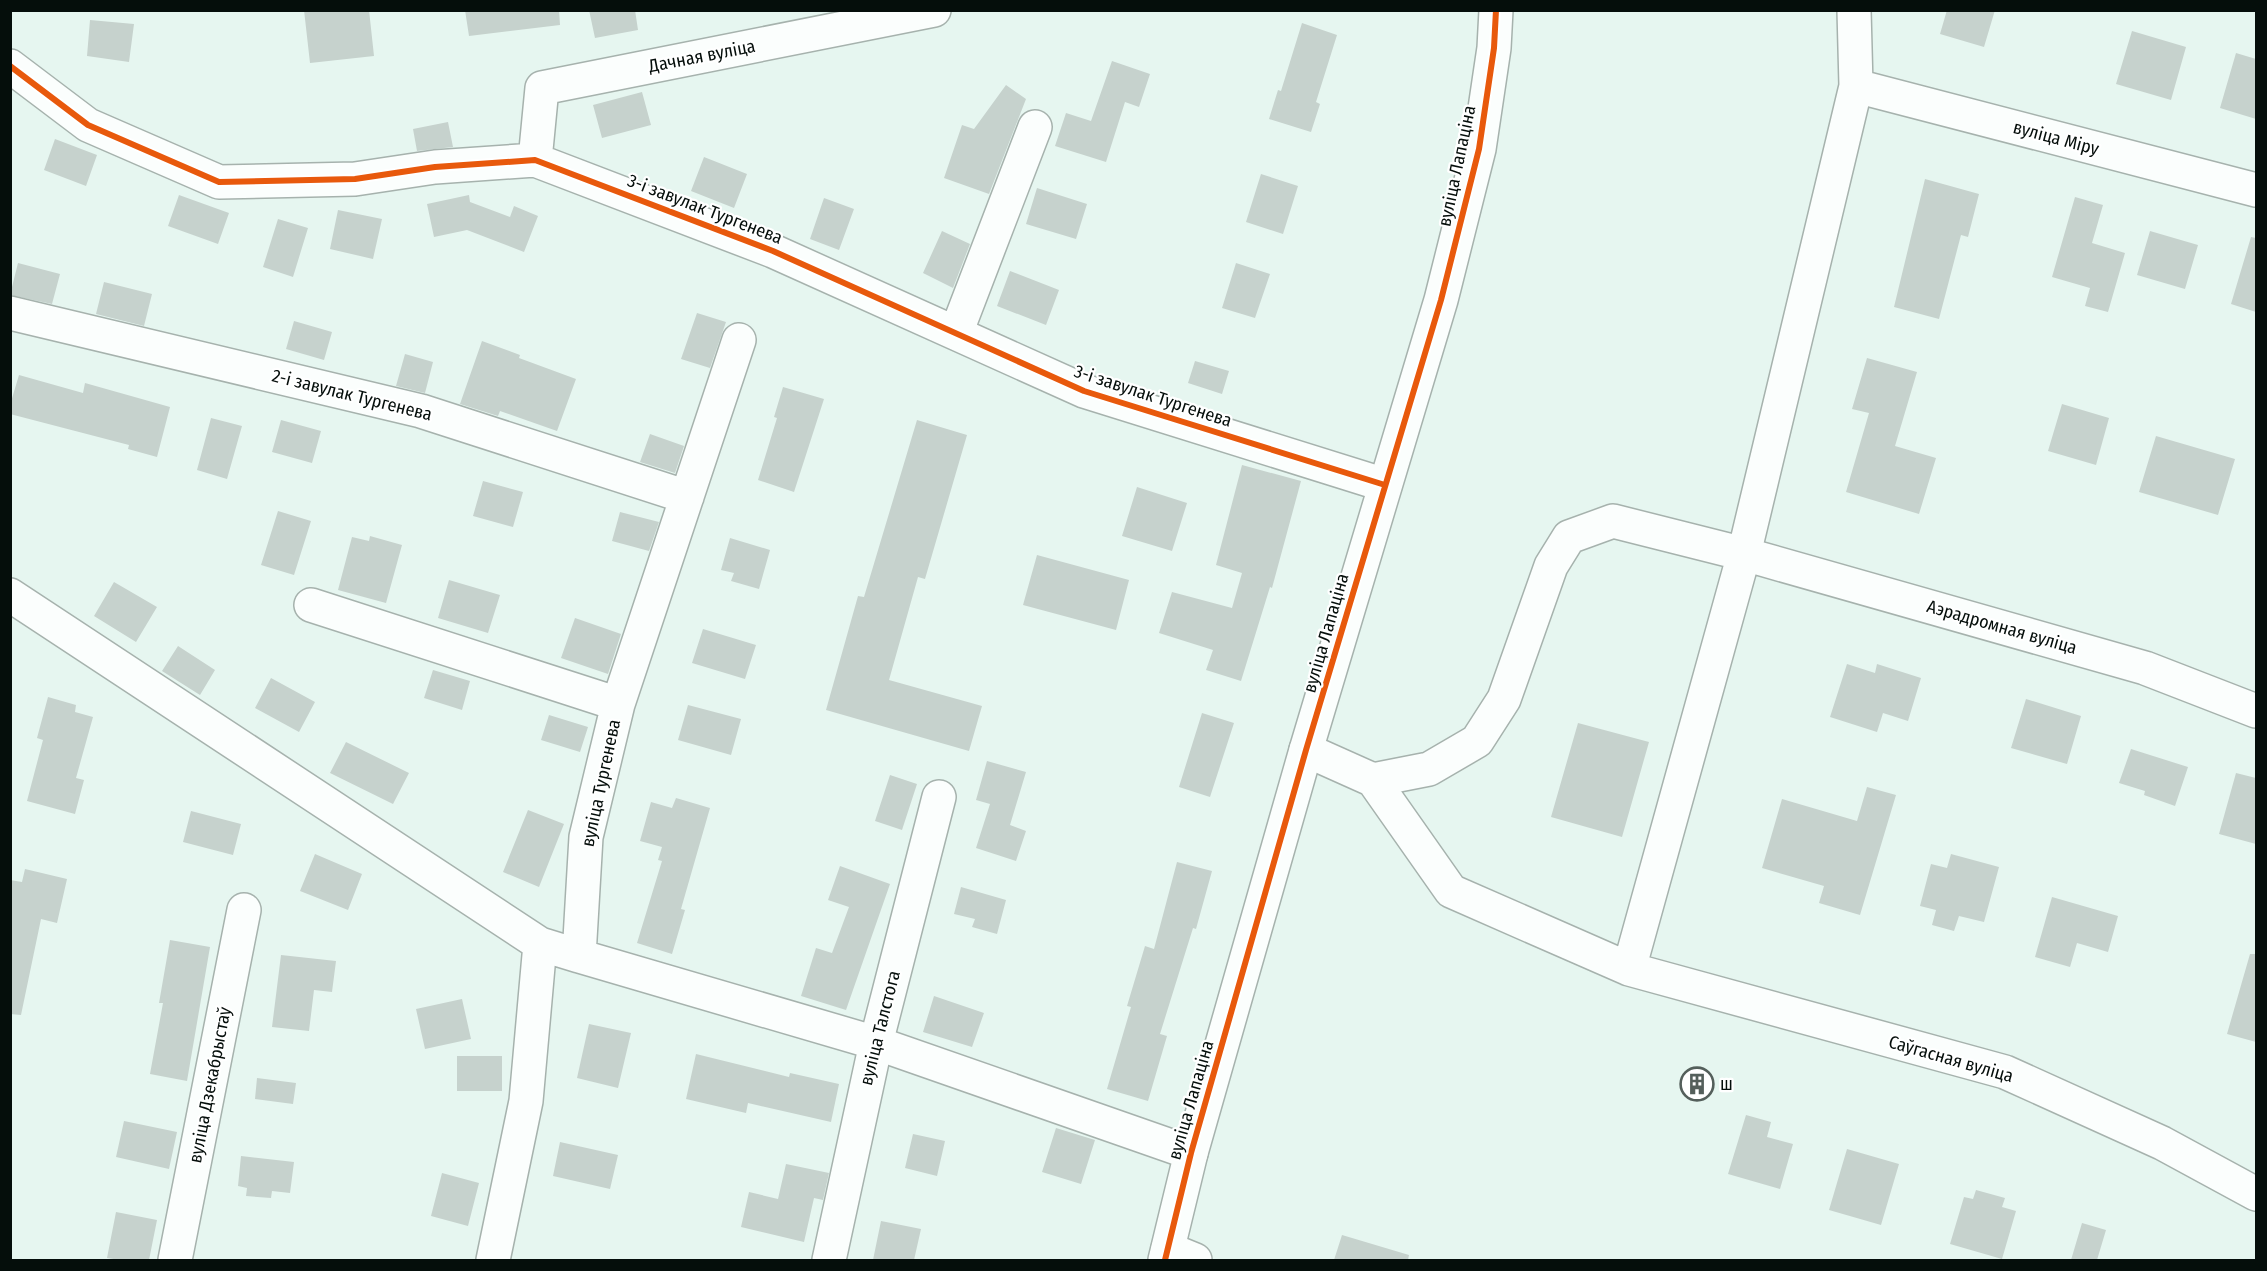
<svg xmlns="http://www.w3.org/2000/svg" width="2267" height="1271" font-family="'Fira Sans Condensed',sans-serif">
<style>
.building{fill:#c6d2cd}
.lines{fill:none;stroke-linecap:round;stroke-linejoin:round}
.minor-casing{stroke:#a6b2ad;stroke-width:36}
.major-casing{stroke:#a6b2ad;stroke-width:36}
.minor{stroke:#fbfefd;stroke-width:33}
.major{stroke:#fbfefd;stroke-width:33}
.cycleway-casing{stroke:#fff;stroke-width:10}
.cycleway{stroke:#e8590c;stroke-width:6}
.labels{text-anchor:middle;stroke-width:4.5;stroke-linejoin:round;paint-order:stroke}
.street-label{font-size:18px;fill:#050e0b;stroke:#fff}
.poi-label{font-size:18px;fill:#050e0b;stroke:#fff;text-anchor:start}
</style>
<rect width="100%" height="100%" fill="#e6f6f0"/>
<path class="building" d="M 304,10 L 369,10 L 374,56 L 310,63 Z
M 465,10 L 559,10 L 560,25 L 469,36 Z
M 589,10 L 635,10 L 638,30 L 595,38 Z
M 1947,10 L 1995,10 L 1984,47 L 1940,34 Z
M 90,20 L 134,24 L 129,62 L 87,56 Z
M 1302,23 L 1337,35 L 1316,102 L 1320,104 L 1311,132 L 1269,119 L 1278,90 L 1281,91 Z
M 2132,31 L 2186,47 L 2171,100 L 2116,84 Z
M 2236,53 L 2256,59 L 2256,119 L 2220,108 Z
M 1112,61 L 1150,74 L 1139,107 L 1125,102 L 1106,162 L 1055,146 L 1066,113 L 1091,121 Z
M 1006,85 L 1026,99 L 989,194 L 944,178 L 962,125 L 974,129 Z
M 642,92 L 651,125 L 602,138 L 593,105 Z
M 448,122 L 453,147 L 417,151 L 413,129 Z
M 55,139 L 97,155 L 86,186 L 44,170 Z
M 704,157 L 747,174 L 734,208 L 691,191 Z
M 1261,174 L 1298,186 L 1283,234 L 1246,222 Z
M 1925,179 L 1979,194 L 1968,237 L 1961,235 L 1939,319 L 1894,307 Z
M 1037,188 L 1087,204 L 1076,239 L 1026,224 Z
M 179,195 L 229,213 L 218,244 L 168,226 Z
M 469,195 L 470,202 L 510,217 L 514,206 L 538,216 L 524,252 L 467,230 L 434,237 L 427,204 Z
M 2075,197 L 2103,205 L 2092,243 L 2125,253 L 2108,312 L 2085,306 L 2090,288 L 2052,277 Z
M 824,198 L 854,209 L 839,250 L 810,239 Z
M 338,210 L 382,219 L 373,259 L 330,249 Z
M 278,219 L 308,228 L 293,277 L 263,267 Z
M 942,231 L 970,244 L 953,288 L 923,273 Z
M 2150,231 L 2198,245 L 2185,289 L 2137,275 Z
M 2251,237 L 2256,238 L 2256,312 L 2231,304 Z
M 18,263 L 60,274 L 52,304 L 10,295 Z
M 1236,263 L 1270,274 L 1255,318 L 1222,308 Z
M 1010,271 L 1059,290 L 1046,325 L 997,306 Z
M 104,282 L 152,294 L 144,326 L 96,314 Z
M 697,313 L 726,322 L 710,368 L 681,359 Z
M 294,321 L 332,332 L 324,360 L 286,349 Z
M 482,341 L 520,355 L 519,358 L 576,379 L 557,431 L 500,411 L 498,416 L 460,404 Z
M 405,354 L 433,362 L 425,393 L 396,386 Z
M 1867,358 L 1917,372 L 1895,446 L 1936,458 L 1919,514 L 1846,492 L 1869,413 L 1852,409 Z
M 1195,361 L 1229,371 L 1222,394 L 1188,383 Z
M 19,375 L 83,393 L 85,383 L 170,407 L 157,457 L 128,449 L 129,445 L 10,414 L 10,405 Z
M 783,387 L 824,399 L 794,492 L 758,480 L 777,418 L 774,417 Z
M 2062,404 L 2109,418 L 2096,465 L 2048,451 Z
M 211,418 L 242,426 L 227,479 L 197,470 Z
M 281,420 L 321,431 L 312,463 L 272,452 Z
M 917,420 L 967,435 L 925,579 L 918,577 L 889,680 L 982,706 L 969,751 L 826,710 L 858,596 L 864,597 Z
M 650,434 L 684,446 L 675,473 L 640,462 Z
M 2156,436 L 2235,459 L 2218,515 L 2139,492 Z
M 1242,465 L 1301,481 L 1272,588 L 1270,587 L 1241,681 L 1206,670 L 1213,650 L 1159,633 L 1172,592 L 1232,608 L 1242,573 L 1216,565 Z
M 483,481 L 523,492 L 513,527 L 473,516 Z
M 1137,487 L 1187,503 L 1172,551 L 1122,536 Z
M 278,511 L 311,521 L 294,575 L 261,565 Z
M 620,512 L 659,522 L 649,551 L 612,541 Z
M 370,536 L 402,545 L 386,603 L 338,590 L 352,537 L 369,541 Z
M 730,538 L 770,550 L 759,589 L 731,581 L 734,573 L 721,570 Z
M 1037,555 L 1129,580 L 1116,630 L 1023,605 Z
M 449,580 L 500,595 L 488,633 L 438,618 Z
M 114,582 L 157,607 L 136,642 L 94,616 Z
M 575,618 L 621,634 L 608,674 L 561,658 Z
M 703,629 L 756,645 L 745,679 L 692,663 Z
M 178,646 L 215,670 L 200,695 L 162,671 Z
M 1847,664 L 1875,673 L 1877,664 L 1921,678 L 1908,721 L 1883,713 L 1877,732 L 1830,717 Z
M 433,670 L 470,681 L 462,710 L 424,698 Z
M 271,678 L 315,702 L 299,732 L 255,708 Z
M 48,697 L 76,705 L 75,712 L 93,717 L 76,778 L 84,780 L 75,814 L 27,801 L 43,740 L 37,738 Z
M 2026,699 L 2081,716 L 2067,764 L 2011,748 Z
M 688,705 L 741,719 L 731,755 L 678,740 Z
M 1202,713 L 1234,723 L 1210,797 L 1179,787 Z
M 549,715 L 588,727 L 580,752 L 541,740 Z
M 1578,723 L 1649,742 L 1622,837 L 1551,817 Z
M 346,742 L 409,773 L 393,804 L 330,773 Z
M 2131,749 L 2188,767 L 2175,806 L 2144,795 L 2145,791 L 2119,783 Z
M 987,761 L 1026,772 L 1010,825 L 1026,831 L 1016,861 L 976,848 L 990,804 L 976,800 Z
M 2236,773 L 2256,778 L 2256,844 L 2219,834 Z
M 890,775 L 917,784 L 902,830 L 875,821 Z
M 1867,787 L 1896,795 L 1860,915 L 1819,903 L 1824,886 L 1762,868 L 1782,799 L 1857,821 Z
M 676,798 L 710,808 L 681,909 L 685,910 L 672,954 L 637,943 L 662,861 L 658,860 L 662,847 L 640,841 L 651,802 L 672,808 Z
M 528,810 L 564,824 L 539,887 L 503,872 Z
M 191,811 L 241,824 L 233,855 L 183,842 Z
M 315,854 L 362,874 L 348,910 L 300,891 Z
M 1951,854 L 1999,867 L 1984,922 L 1959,916 L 1954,931 L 1932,925 L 1936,910 L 1920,906 L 1931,864 L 1947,868 Z
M 1177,862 L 1212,871 L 1196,929 L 1193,928 L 1160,1034 L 1167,1036 L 1148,1101 L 1107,1089 L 1131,1007 L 1127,1006 L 1145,946 L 1154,949 Z
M 840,866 L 890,884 L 846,1010 L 801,996 L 816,948 L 832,953 L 849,907 L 828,900 Z
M 25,869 L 67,879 L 57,923 L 41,919 L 21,1015 L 10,1014 L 10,880 L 22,882 Z
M 961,887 L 1006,900 L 997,934 L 972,927 L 975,919 L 954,914 Z
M 2052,897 L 2118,916 L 2108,952 L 2077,943 L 2070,967 L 2035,957 Z
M 170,940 L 210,947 L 187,1081 L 150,1074 L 163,1003 L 159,1003 Z
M 2250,954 L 2256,954 L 2256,1042 L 2227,1034 Z
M 281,955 L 336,961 L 332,992 L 314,990 L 309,1031 L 272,1027 Z
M 934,996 L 984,1013 L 972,1047 L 923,1032 Z
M 462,999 L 471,1039 L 425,1049 L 416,1009 Z
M 589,1024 L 631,1033 L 618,1088 L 577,1078 Z
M 696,1054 L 789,1077 L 790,1073 L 839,1084 L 831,1122 L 748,1103 L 746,1113 L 686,1099 Z
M 457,1056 L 502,1056 L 502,1091 L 457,1091 Z
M 257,1078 L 296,1083 L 293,1104 L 255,1099 Z
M 1746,1115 L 1771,1122 L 1767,1137 L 1793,1144 L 1780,1189 L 1728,1174 Z
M 124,1121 L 177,1132 L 169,1169 L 116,1157 Z
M 1056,1128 L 1095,1140 L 1081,1184 L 1042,1172 Z
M 913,1134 L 945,1141 L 937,1176 L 905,1168 Z
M 560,1142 L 618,1155 L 610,1189 L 553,1176 Z
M 1847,1149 L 1899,1164 L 1881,1225 L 1829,1210 Z
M 241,1156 L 294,1162 L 290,1193 L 272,1191 L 271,1198 L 246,1196 L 247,1188 L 238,1186 Z
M 786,1164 L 829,1173 L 823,1200 L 814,1198 L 804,1242 L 741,1227 L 749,1192 L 778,1199 Z
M 442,1173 L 479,1183 L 468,1226 L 431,1216 Z
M 1976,1190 L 2005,1198 L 2002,1207 L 2016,1211 L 2002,1259 L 1950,1244 L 1964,1197 L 1973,1199 Z
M 116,1212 L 157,1220 L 149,1260 L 120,1260 L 107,1258 Z
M 881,1221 L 921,1229 L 914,1260 L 873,1260 Z
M 2082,1223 L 2106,1230 L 2097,1260 L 2071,1260 Z
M 1342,1235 L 1409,1255 L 1408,1260 L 1334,1260 Z"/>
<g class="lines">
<defs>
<path id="minor" d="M 10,66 L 88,125 L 219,182 L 355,179 L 435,167 L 535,160 L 773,251 L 1084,391 L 1385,485
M 1856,86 L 2256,190
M 535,160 L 542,88 L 934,10
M 10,313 L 421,411 L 687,497
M 956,333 L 1035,127
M 10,595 L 540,944
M 311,605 L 618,704
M 1306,750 L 1373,780 L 1451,891 L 1629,969 L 2005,1072 L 2162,1143 L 2256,1194
M 1373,780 L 1429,769 L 1477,741 L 1504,699 L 1551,566 L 1569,537 L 1613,521 L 1744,554 L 2145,668 L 2256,711
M 579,956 L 876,1043 L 1191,1153
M 1629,969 L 1744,554 L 1856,86 L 1854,10
M 1168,1249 L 1195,1260
M 175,1260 L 244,910
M 493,1260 L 526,1101 L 540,944 L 579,956 L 586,837 L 618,704 L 739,340
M 829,1260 L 876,1043 L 939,797"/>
<path id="major" d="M 1165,1260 L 1191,1153 L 1306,750 L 1441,300 L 1479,149 L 1494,48 L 1496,10"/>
</defs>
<use href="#minor" class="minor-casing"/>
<use href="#major" class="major-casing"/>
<use href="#minor" class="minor"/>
<use href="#major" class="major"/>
<defs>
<path id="cycleway" d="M 10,66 L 88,125 L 219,182 L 355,179 L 435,167 L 535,160 L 773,251 L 1084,391 L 1385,485
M 1165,1260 L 1191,1153 L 1306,750 L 1441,300 L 1479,149 L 1494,48 L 1496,10"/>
</defs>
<use href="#cycleway" class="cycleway-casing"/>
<use href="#cycleway" class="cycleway"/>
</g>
<defs>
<symbol id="building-ring" viewBox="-11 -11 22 22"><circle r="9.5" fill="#fff" stroke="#545f5b" stroke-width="1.5"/><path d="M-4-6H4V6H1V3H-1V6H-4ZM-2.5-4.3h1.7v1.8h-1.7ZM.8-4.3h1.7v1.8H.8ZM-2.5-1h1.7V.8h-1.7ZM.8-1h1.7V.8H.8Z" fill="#545f5b"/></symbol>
</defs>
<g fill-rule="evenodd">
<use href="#building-ring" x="1678" y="1065" width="38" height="38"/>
</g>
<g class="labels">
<g class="street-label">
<text transform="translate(702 56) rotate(-11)" y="6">Дачная вуліца</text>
<text transform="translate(2056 138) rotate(15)" y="6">вуліца Міру</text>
<text transform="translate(1457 166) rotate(-78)" y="6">вуліца Лапаціна</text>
<text transform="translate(705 209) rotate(21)" y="6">3-і завулак Тургенева</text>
<text transform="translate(352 395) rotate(14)" y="6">2-і завулак Тургенева</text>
<text transform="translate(1153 396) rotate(18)" y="6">3-і завулак Тургенева</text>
<text transform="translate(2002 627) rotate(16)" y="6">Аэрадромная вуліца</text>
<text transform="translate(1326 633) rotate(-74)" y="6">вуліца Лапаціна</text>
<text transform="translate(601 783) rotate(-78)" y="6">вуліца Тургенева</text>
<text transform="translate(880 1028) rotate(-76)" y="6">вуліца Талстога</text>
<text transform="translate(1951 1059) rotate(16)" y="6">Саўгасная вуліца</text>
<text transform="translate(210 1085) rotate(-79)" y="6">вуліца Дзекабрыстаў</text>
<text transform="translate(1191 1100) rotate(-74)" y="6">вуліца Лапаціна</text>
</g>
<g class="poi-label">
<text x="1720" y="1090">ш</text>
</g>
</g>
<rect width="2267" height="1271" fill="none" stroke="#050e0b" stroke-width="24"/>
</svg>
